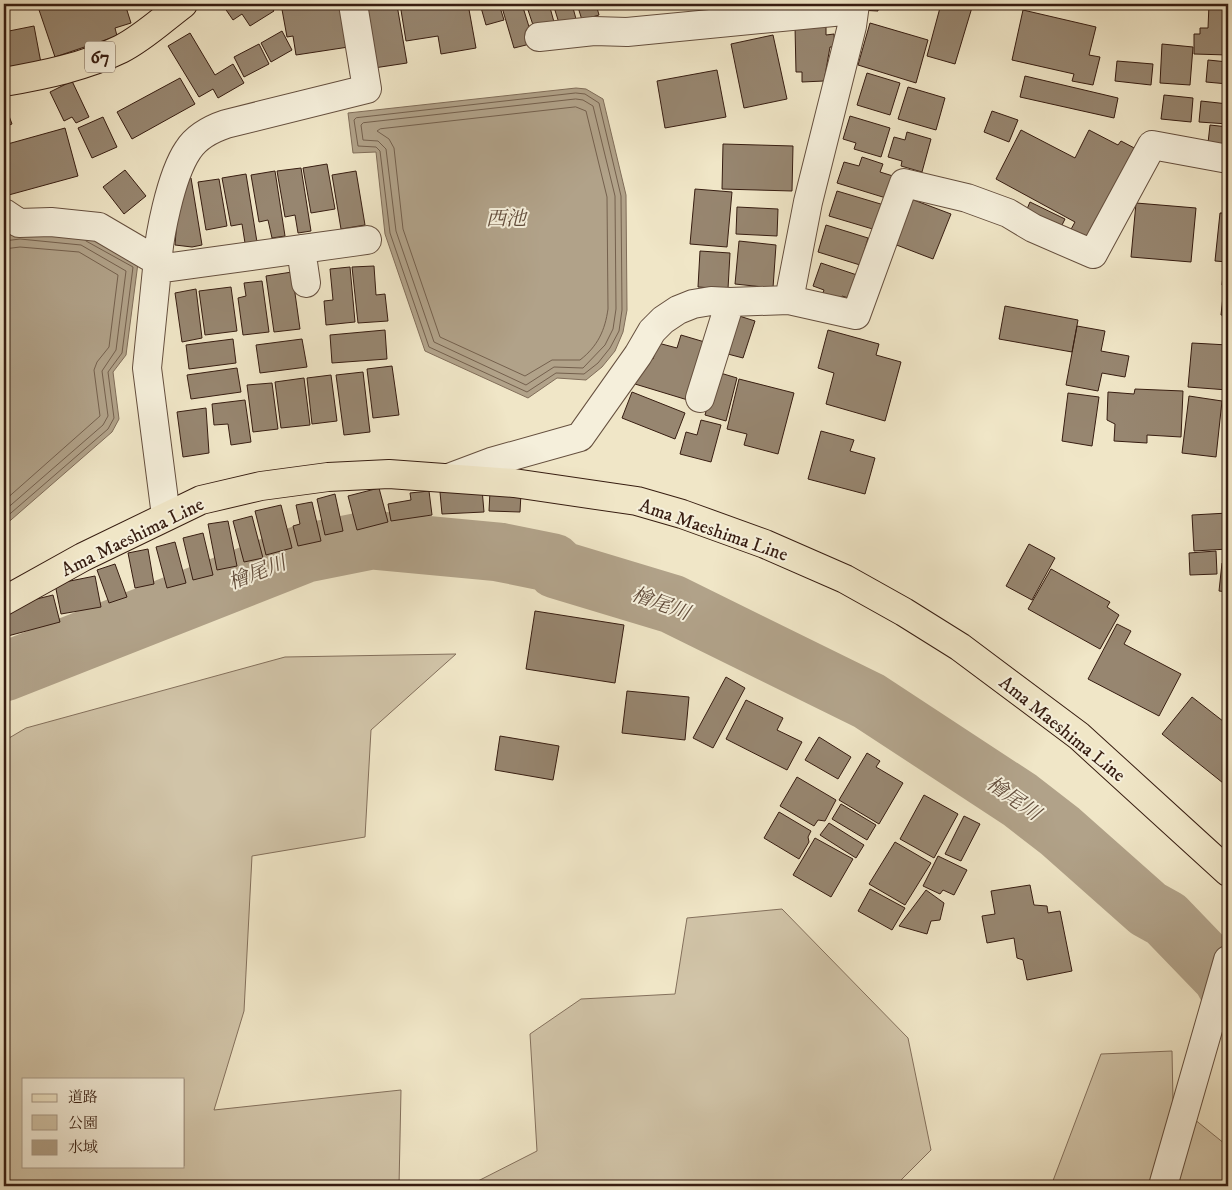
<svg xmlns="http://www.w3.org/2000/svg" width="1232" height="1190" font-family="'IM FELL DW Pica','Noto Serif JP',serif">
<style>
.green{fill:#d1c4a8;stroke:#84705c;fill-rule:evenodd}
.water{fill:#b1a289;stroke:#806d59}
.lines{fill:none;stroke-linecap:round;stroke-linejoin:round}
.shore{stroke:#74604d;stroke-width:1}
.river{stroke:#b1a289;stroke-width:59}
.building{fill:#978670;stroke:#371d11}
.minor-casing{stroke:#654f3e;stroke-width:30}
.major-casing{stroke:#371d11;stroke-width:30}
.minor{stroke:#f5efdb;stroke-width:28}
.major{stroke:#f0e6c7;stroke-width:28}
.labels{text-anchor:middle;stroke-width:4;stroke-linejoin:round;paint-order:stroke}
.shield{fill:#f5efdb;stroke:#705c4e;stroke-width:1}
.shield-label{font-size:18px;font-weight:bold;fill:#371d11}
.street-label{font-size:19px;fill:#371d11;stroke:#f5efdb}
.water-label{font-size:20px;font-style:italic;fill:#624c3b;stroke:#f5efdb}
</style>
<rect width="100%" height="100%" fill="#f0e6c7"/>
<filter id="stains"><feTurbulence type="fractalNoise" baseFrequency=".004" numOctaves="4"/><feColorMatrix values="0 0 0 0 .2 0 0 0 0 .09 0 0 0 0 .02 0 0 0 .5 -.17"/></filter>
<radialGradient id="worn" r=".72"><stop offset=".6" stop-color="#630" stop-opacity="0"/><stop offset="1" stop-color="#630" stop-opacity=".3"/></radialGradient>
<path class="green" d="M 456,654 L 371,730 L 365,837 L 252,856 L 244,1011 L 214,1110 L 401,1090 L 399,1186 L 4,1186 L 4,741 L 26,728 L 285,657 ZM 24,1079 L 184,1079 L 184,1166 L 24,1166 Z
M 782,909 L 908,1038 L 931,1150 L 895,1186 L 475,1186 L 476,1182 L 537,1151 L 530,1034 L 581,999 L 675,994 L 687,918 Z
M 1172,1051 L 1173,1102 L 1225,1144 L 1228,1153 L 1228,1186 L 1051,1186 L 1101,1054 Z"/>
<path class="water" d="M 576,88 L 586,89 L 603,99 L 626,195 L 627,310 L 623,332 L 615,351 L 602,367 L 586,380 L 557,378 L 528,398 L 425,351 L 385,234 L 376,152 L 353,153 L 348,113 Z
M 20,228 L 85,234 L 138,263 L 126,355 L 113,372 L 119,419 L 112,432 L 4,526 L 4,230 Z"/>
<g class="lines">
<path class="shore" d="M 576,93 L 585,94 L 599,103 L 621,196 L 622,310 L 619,331 L 610,348 L 598,363 L 584,374 L 556,373 L 527,392 L 429,347 L 390,233 L 380,151 L 376,147 L 358,146 L 354,120 L 356,118 Z
M 576,99 L 583,100 L 593,106 L 615,196 L 616,309 L 613,329 L 605,345 L 583,368 L 554,367 L 526,385 L 434,342 L 396,231 L 386,149 L 378,141 L 363,140 L 361,125 L 363,123 Z
M 576,107 L 586,111 L 607,197 L 608,309 C 605,330 598,346 580,360 L 552,360 L 525,376 L 440,337 L 403,229 L 394,148 L 389,139 L 377,131 L 380,129 Z
M 4,241 L 20,239 L 81,245 L 126,271 L 116,350 L 102,371 L 108,416 L 103,425 L 4,511
M 4,249 L 20,247 L 79,252 L 118,275 L 109,347 L 97,362 L 94,370 L 100,416 L 4,501
M 4,519 L 108,429 L 114,418 L 108,372 L 122,353 L 133,267 L 86,241"/>
<path class="river" d="M 4,672 L 306,553 L 371,540 L 499,552 L 553,563 L 556,569 L 672,604 L 869,701 L 1020,800 L 1060,831 L 1148,909 L 1166,919 L 1222,977 L 1228,988"/>
</g>
<path class="building" d="M 37,4 L 125,4 L 131,23 L 115,28 L 117,36 L 55,57 Z
M 222,4 L 269,4 L 274,11 L 250,26 L 242,14 L 233,20 Z
M 281,4 L 301,4 L 302,7 L 320,4 L 349,4 L 355,46 L 296,55 L 293,36 L 287,37 Z
M 363,4 L 397,5 L 407,63 L 374,68 Z
M 400,4 L 468,4 L 476,48 L 441,54 L 438,36 L 406,41 Z
M 480,4 L 499,4 L 504,20 L 486,25 Z
M 501,4 L 522,4 L 534,43 L 514,48 Z
M 526,4 L 549,4 L 554,22 L 534,28 Z
M 553,4 L 572,4 L 576,19 L 559,23 Z
M 577,4 L 596,4 L 599,15 L 582,20 Z
M 709,4 L 743,4 L 743,7 L 709,11 Z
M 858,4 L 878,4 L 878,11 L 858,10 Z
M 941,4 L 973,4 L 955,64 L 927,56 Z
M 1209,4 L 1228,4 L 1228,55 L 1194,54 L 1194,34 L 1200,34 L 1200,28 L 1208,28 Z
M 1023,10 L 1096,27 L 1089,55 L 1100,57 L 1093,85 L 1072,81 L 1074,74 L 1012,60 Z
M 870,23 L 928,40 L 916,83 L 858,65 Z
M 34,26 L 41,63 L 4,70 L 4,32 Z
M 826,26 L 826,35 L 834,34 L 835,47 L 830,47 L 824,81 L 802,82 L 802,72 L 796,72 L 795,27 Z
M 282,31 L 292,50 L 271,62 L 261,43 Z
M 190,33 L 215,75 L 233,64 L 244,83 L 218,98 L 213,89 L 199,97 L 168,46 Z
M 773,35 L 787,99 L 744,108 L 731,44 Z
M 259,44 L 269,64 L 244,77 L 234,57 Z
M 1162,44 L 1193,47 L 1190,85 L 1160,83 Z
M 1208,60 L 1228,62 L 1228,84 L 1206,82 Z
M 1117,61 L 1153,64 L 1151,85 L 1115,81 Z
M 717,70 L 726,117 L 665,128 L 657,81 Z
M 867,73 L 900,83 L 890,115 L 857,105 Z
M 1025,76 L 1118,98 L 1114,118 L 1020,97 Z
M 180,78 L 195,104 L 132,139 L 117,112 Z
M 72,81 L 89,117 L 76,123 L 72,117 L 64,121 L 50,92 Z
M 908,87 L 945,98 L 936,130 L 898,119 Z
M 1164,95 L 1193,98 L 1191,122 L 1161,119 Z
M 1201,101 L 1228,104 L 1228,124 L 1199,122 Z
M 4,108 L 6,108 L 12,124 L 4,127 Z
M 992,111 L 1018,120 L 1009,142 L 984,132 Z
M 850,116 L 890,128 L 881,157 L 854,149 L 856,143 L 843,139 Z
M 103,117 L 117,147 L 92,158 L 78,128 Z
M 1210,125 L 1228,127 L 1228,145 L 1208,143 Z
M 65,128 L 78,176 L 5,196 L 4,145 Z
M 1021,130 L 1075,158 L 1089,130 L 1118,145 L 1121,141 L 1140,151 L 1090,244 L 1069,233 L 1075,222 L 996,179 Z
M 907,132 L 931,139 L 922,172 L 901,166 L 902,161 L 888,157 L 894,137 L 905,140 Z
M 723,144 L 793,146 L 792,191 L 722,189 Z
M 862,157 L 883,164 L 880,172 L 893,176 L 886,198 L 837,183 L 844,162 L 859,166 Z
M 327,164 L 335,209 L 311,213 L 303,168 Z
M 301,168 L 311,231 L 298,233 L 295,215 L 285,217 L 277,171 Z
M 125,170 L 146,196 L 124,214 L 103,187 Z
M 275,171 L 285,236 L 272,238 L 268,220 L 259,222 L 251,175 Z
M 356,171 L 365,225 L 341,229 L 332,175 Z
M 246,174 L 257,242 L 245,243 L 242,224 L 231,226 L 222,178 Z
M 191,178 L 202,245 L 192,247 L 175,245 L 180,180 Z
M 219,179 L 227,226 L 206,230 L 198,182 Z
M 695,189 L 732,192 L 727,247 L 690,244 Z
M 837,191 L 884,205 L 876,230 L 829,216 Z
M 911,199 L 951,214 L 933,259 L 894,244 Z
M 1030,202 L 1065,219 L 1058,233 L 1024,216 Z
M 1136,203 L 1196,208 L 1191,262 L 1131,257 Z
M 737,207 L 778,209 L 777,236 L 736,234 Z
M 1220,213 L 1228,213 L 1228,262 L 1215,261 Z
M 826,225 L 868,238 L 860,265 L 818,252 Z
M 739,241 L 776,245 L 773,288 L 735,284 Z
M 700,251 L 730,253 L 728,289 L 698,287 Z
M 821,263 L 860,276 L 852,299 L 842,296 L 840,302 L 822,295 L 824,290 L 813,286 Z
M 1224,264 L 1228,264 L 1228,285 L 1222,285 Z
M 374,266 L 376,295 L 385,294 L 388,321 L 358,323 L 352,267 Z
M 350,267 L 355,322 L 326,325 L 324,301 L 333,300 L 330,269 Z
M 292,272 L 300,329 L 274,332 L 266,276 Z
M 262,281 L 269,332 L 243,335 L 238,298 L 246,296 L 244,283 Z
M 231,287 L 237,331 L 205,335 L 199,291 Z
M 1224,287 L 1228,287 L 1228,316 L 1221,315 Z
M 196,289 L 202,338 L 182,342 L 175,293 Z
M 1005,306 L 1078,320 L 1072,352 L 999,339 Z
M 736,315 L 755,321 L 743,358 L 724,353 Z
M 1077,326 L 1105,331 L 1101,351 L 1129,356 L 1125,377 L 1102,373 L 1098,391 L 1066,385 Z
M 385,330 L 387,359 L 332,363 L 330,335 Z
M 828,330 L 879,344 L 876,355 L 901,362 L 885,421 L 826,404 L 834,373 L 818,368 Z
M 681,335 L 708,343 L 691,401 L 635,384 L 643,356 L 653,359 L 658,343 L 677,348 Z
M 233,339 L 236,363 L 189,369 L 186,345 Z
M 302,339 L 307,367 L 260,373 L 256,345 Z
M 1192,343 L 1228,345 L 1228,390 L 1188,387 Z
M 392,366 L 399,415 L 373,418 L 367,369 Z
M 237,368 L 241,392 L 191,399 L 187,375 Z
M 363,372 L 370,432 L 344,435 L 336,375 Z
M 717,372 L 737,378 L 726,421 L 705,415 Z
M 331,375 L 337,421 L 312,424 L 307,378 Z
M 304,378 L 310,425 L 281,428 L 275,382 Z
M 739,379 L 794,393 L 778,454 L 744,445 L 747,434 L 727,429 Z
M 272,383 L 278,429 L 253,432 L 247,385 Z
M 1135,389 L 1183,391 L 1181,437 L 1147,435 L 1147,443 L 1114,441 L 1115,424 L 1107,420 L 1108,392 L 1134,394 Z
M 632,392 L 685,413 L 675,439 L 622,418 Z
M 1068,393 L 1099,397 L 1092,446 L 1062,441 Z
M 1189,396 L 1222,401 L 1216,457 L 1182,453 Z
M 245,400 L 251,442 L 231,445 L 228,424 L 214,425 L 212,404 Z
M 206,408 L 209,453 L 183,457 L 177,412 Z
M 701,420 L 721,425 L 711,462 L 680,454 L 686,432 L 697,435 Z
M 821,431 L 854,440 L 850,451 L 875,458 L 865,494 L 808,479 Z
M 379,488 L 388,522 L 357,530 L 348,496 Z
M 482,489 L 484,512 L 442,514 L 440,492 Z
M 429,491 L 432,515 L 391,521 L 388,504 L 411,500 L 410,493 Z
M 490,491 L 521,493 L 520,512 L 489,511 Z
M 335,494 L 343,531 L 325,535 L 317,499 Z
M 312,502 L 321,541 L 298,546 L 293,526 L 300,524 L 296,505 Z
M 281,505 L 292,548 L 266,555 L 255,511 Z
M 1228,513 L 1228,549 L 1194,551 L 1192,515 Z
M 252,516 L 263,558 L 244,562 L 233,521 Z
M 228,521 L 237,566 L 217,570 L 208,524 Z
M 203,533 L 213,575 L 193,580 L 183,538 Z
M 175,542 L 186,583 L 167,588 L 156,547 Z
M 1029,544 L 1055,558 L 1032,600 L 1006,586 Z
M 148,549 L 154,584 L 135,588 L 128,553 Z
M 1216,551 L 1217,574 L 1190,575 L 1189,553 Z
M 1222,563 L 1228,564 L 1228,592 L 1219,591 Z
M 115,564 L 127,597 L 109,603 L 97,570 Z
M 1051,569 L 1110,602 L 1107,607 L 1119,615 L 1100,649 L 1028,609 Z
M 95,576 L 101,607 L 61,614 L 55,584 Z
M 53,595 L 60,622 L 4,637 L 4,607 Z
M 535,611 L 624,625 L 615,683 L 526,669 Z
M 1117,624 L 1131,631 L 1124,644 L 1181,674 L 1159,716 L 1088,679 Z
M 726,677 L 745,688 L 713,748 L 693,738 Z
M 627,691 L 689,697 L 685,740 L 622,733 Z
M 1192,697 L 1228,725 L 1228,787 L 1162,734 Z
M 746,700 L 783,718 L 777,730 L 802,742 L 787,770 L 726,739 Z
M 500,736 L 559,746 L 553,780 L 495,770 Z
M 819,737 L 851,757 L 838,779 L 805,760 Z
M 867,753 L 880,761 L 876,767 L 903,783 L 879,824 L 839,800 Z
M 797,777 L 836,800 L 825,821 L 818,820 L 814,826 L 780,806 Z
M 924,795 L 958,814 L 934,858 L 900,839 Z
M 841,804 L 876,825 L 867,840 L 832,819 Z
M 779,812 L 811,831 L 808,837 L 809,842 L 799,859 L 764,838 Z
M 964,816 L 980,824 L 961,861 L 945,854 Z
M 829,823 L 864,845 L 856,858 L 820,835 Z
M 815,838 L 853,859 L 831,897 L 793,875 Z
M 895,842 L 931,863 L 905,905 L 869,884 Z
M 938,856 L 967,870 L 954,895 L 943,890 L 940,894 L 923,886 Z
M 1030,885 L 1034,905 L 1047,906 L 1048,913 L 1060,911 L 1072,971 L 1027,980 L 1023,960 L 1017,958 L 1014,938 L 987,943 L 982,916 L 995,914 L 991,891 Z
M 870,889 L 905,908 L 892,930 L 858,911 Z
M 926,890 L 944,903 L 940,920 L 931,921 L 927,934 L 899,926 Z"/>
<g class="lines">
<defs>
<path id="minor" d="M 539,37 L 594,31 L 627,32 L 854,10
M 4,213 L 19,223 L 51,222 L 99,227 L 157,261
M 301,249 L 306,283
M 157,269 C 158,238 171,175 188,150 C 197,136 211,129 226,124 L 367,89 L 353,4
M 789,300 L 808,202 L 852,26 L 855,4
M 700,398 L 730,302 L 789,300 L 856,315 L 904,183 L 967,198 L 1008,213 L 1033,228 L 1093,254 L 1152,145 L 1228,159
M 451,477 L 491,462 L 580,437 L 638,355 L 652,331 L 663,320 L 678,310 L 693,304 L 711,301 L 730,302
M 166,516 L 147,368 L 157,269 L 367,240
M 1163,1186 L 1228,960"/>
<path id="major" d="M 4,82 C 44,75 84,67 121,49 C 143,38 163,19 183,4
M 4,601 L 83,557 L 201,500 L 261,486 L 328,477 L 389,474 L 514,483 L 637,501 L 682,514 L 765,544 L 845,579 L 904,612 L 960,647 L 1079,736 L 1228,872"/>
</defs>
<use href="#minor" class="minor-casing"/>
<use href="#major" class="major-casing"/>
<use href="#minor" class="minor"/>
<use href="#major" class="major"/>
</g>
<g class="labels">
<rect class="shield" x="85" y="41.5" width="30" height="31" rx="4"/>
<g class="shield-label">
<text x="100" y="63">67</text>
</g>
<g class="street-label">
<text transform="translate(714 529) rotate(19)" y="7">Ama Maeshima Line</text>
<text transform="translate(132 536) rotate(-26)" y="7">Ama Maeshima Line</text>
<text transform="translate(1063 728) rotate(39)" y="7">Ama Maeshima Line</text>
</g>
<g class="water-label">
<text x="506" y="225">西池</text>
<text transform="translate(257 572) rotate(-21)" y="7">檜尾川</text>
<text transform="translate(661 603) rotate(20)" y="7">檜尾川</text>
<text transform="translate(1014 798) rotate(35)" y="7">檜尾川</text>
</g>
</g>
<rect width="1232" height="1190" fill="none" stroke="#f0e6c7" stroke-width="20"/>
<rect x="5" y="5" width="1222" height="1180" fill="none" stroke="#371d11" stroke-width="2.5"/>
<rect x="10" y="10" width="1212" height="1170" fill="none" stroke="#371d11"/>
<rect x="22" y="1078" width="162" height="90" fill="#f5efdb" stroke="#a99b8a"/>
<rect x="32" y="1094" width="25" height="8" fill="#f0e6c7" stroke="#a99b8a"/>
<text x="68" y="1102" font-size="15" fill="#371d11">道路</text>
<rect x="32" y="1115" width="25" height="15" fill="#d1c4a8" stroke="#a99b8a"/>
<text x="68" y="1128" font-size="15" fill="#371d11">公園</text>
<rect x="32" y="1140" width="25" height="15" fill="#b1a289" stroke="#a99b8a"/>
<text x="68" y="1152" font-size="15" fill="#371d11">水域</text>
<rect width="100%" height="100%" filter="url(#stains)"/>
<rect width="100%" height="100%" fill="url(#worn)"/>
</svg>
